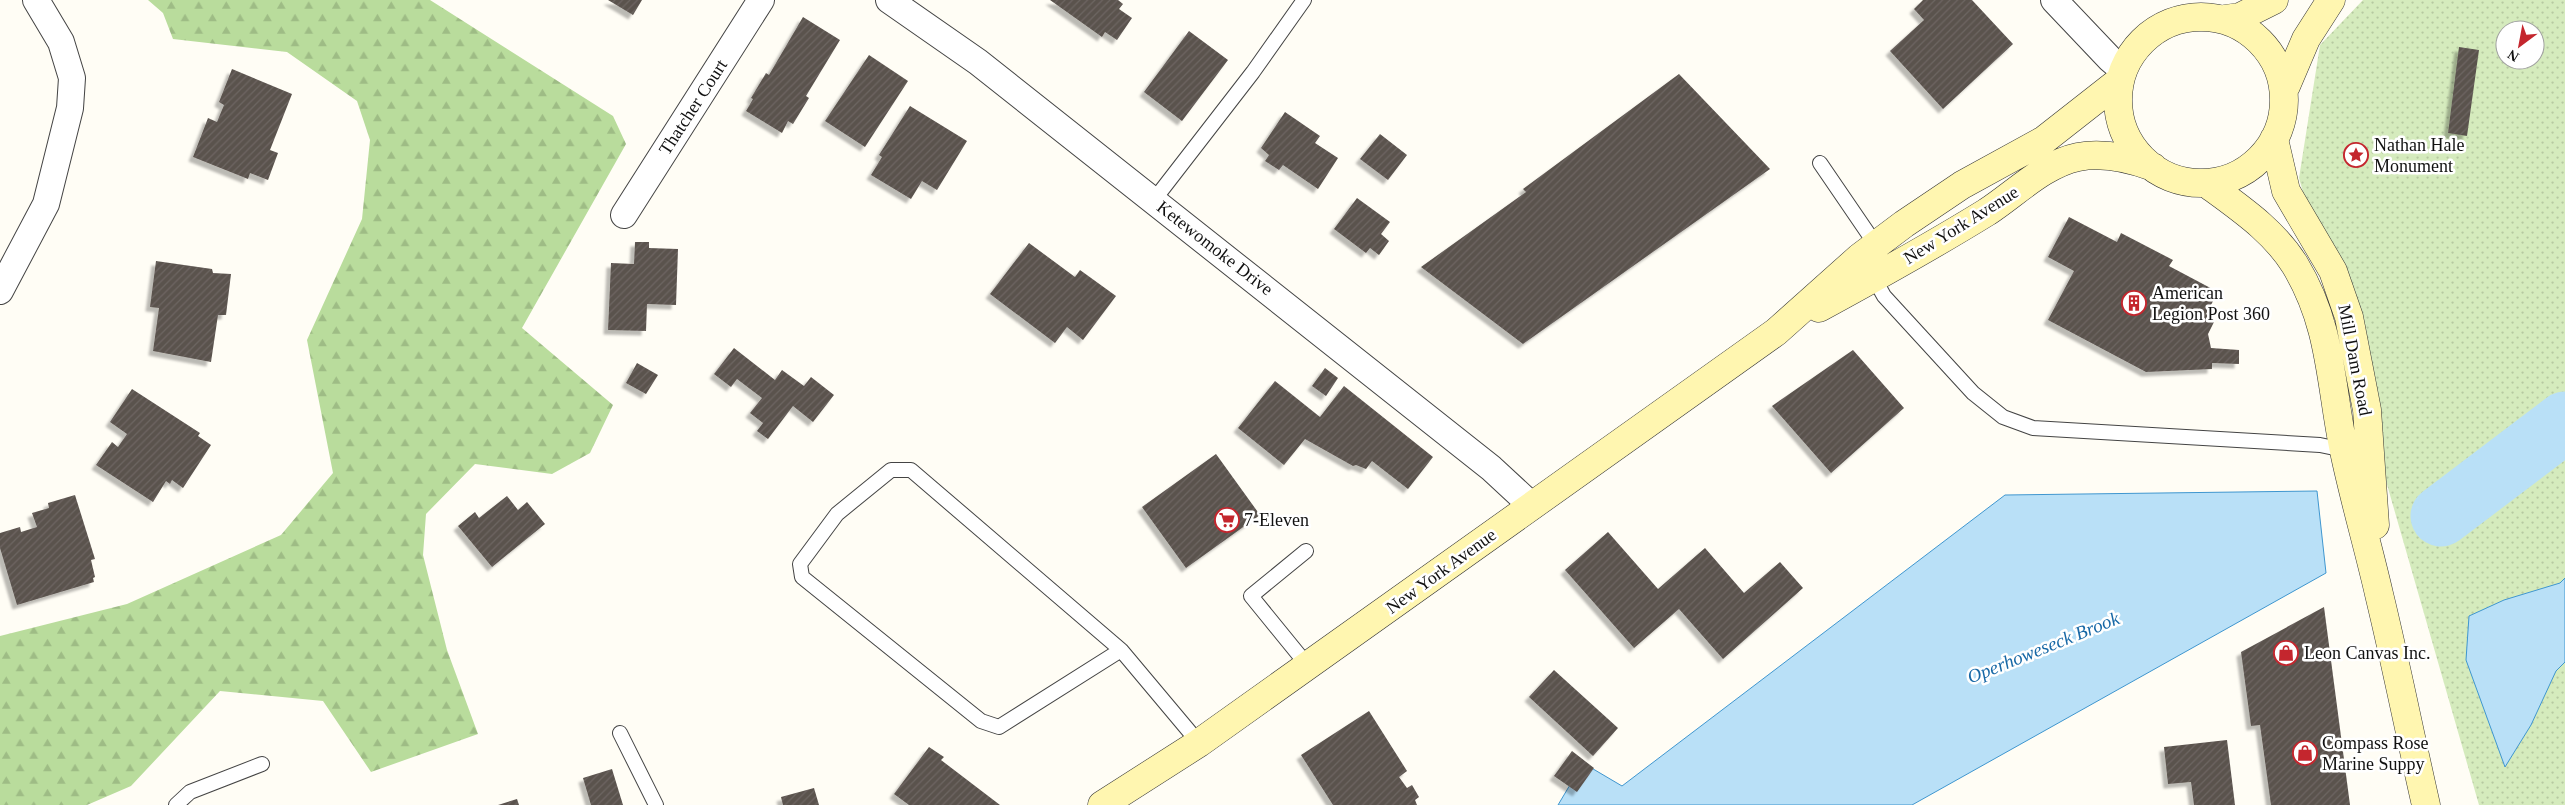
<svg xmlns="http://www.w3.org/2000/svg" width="2565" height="805" font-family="Georgia,serif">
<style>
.grass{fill:url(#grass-dots);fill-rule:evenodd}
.forest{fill:url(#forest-firs)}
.water{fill:#b9e0f7;stroke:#3f96cf}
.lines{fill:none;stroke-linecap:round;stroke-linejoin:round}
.river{stroke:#b9e0f7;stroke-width:61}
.building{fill:url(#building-hatch);filter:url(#shadow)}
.lane-casing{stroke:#444;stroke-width:16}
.street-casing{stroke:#444;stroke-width:28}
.secondary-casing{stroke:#333;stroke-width:29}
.lane{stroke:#fff;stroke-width:14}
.street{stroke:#fff;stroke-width:26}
.secondary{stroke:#fff6b0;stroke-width:28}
.labels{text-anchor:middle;stroke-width:5;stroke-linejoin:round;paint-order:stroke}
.street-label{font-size:18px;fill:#111;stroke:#fff}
.poi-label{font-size:18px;fill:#111;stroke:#fff;text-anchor:start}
.water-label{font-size:19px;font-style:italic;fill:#1768a6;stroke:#fff}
</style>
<defs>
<pattern id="grass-dots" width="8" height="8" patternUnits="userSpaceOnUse" patternTransform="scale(1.25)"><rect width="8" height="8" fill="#d5ebbd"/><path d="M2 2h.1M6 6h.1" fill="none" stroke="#b6c8a1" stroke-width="1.8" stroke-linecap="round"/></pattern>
<pattern id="forest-firs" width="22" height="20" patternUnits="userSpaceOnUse" patternTransform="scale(1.25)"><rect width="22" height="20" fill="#b9dc9c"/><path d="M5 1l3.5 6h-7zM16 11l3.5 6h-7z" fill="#9ebc85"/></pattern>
<pattern id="building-hatch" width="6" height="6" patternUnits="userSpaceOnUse" patternTransform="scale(1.25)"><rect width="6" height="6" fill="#5a524d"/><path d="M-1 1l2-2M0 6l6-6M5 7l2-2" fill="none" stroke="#6d6662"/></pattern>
<filter id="shadow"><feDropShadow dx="-4.5" dy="4.5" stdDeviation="1" flood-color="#0004"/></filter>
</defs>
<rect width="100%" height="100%" fill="#fffdf5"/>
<path class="grass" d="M 2363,0 L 2565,0 L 2565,805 L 2479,805 L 2299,178 L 2320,45 ZM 2505,30 L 2535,30 L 2535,60 L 2505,60 Z"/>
<path class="forest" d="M 148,0 L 430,0 L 613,116 L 626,144 L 522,328 L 613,405 L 590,453 L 552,474 L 475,464 L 426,514 L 423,555 L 447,650 L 478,734 L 371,772 L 323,701 L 220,691 L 131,786 L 87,805 L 0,805 L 0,636 L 127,604 L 281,535 L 333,473 L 307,340 L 362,219 L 370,140 L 357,101 L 287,52 L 173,39 L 163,13 Z"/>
<path class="water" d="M 2317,491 L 2326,573 L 1912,805 L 1558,805 L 1583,763 L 1622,786 L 2005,495 Z
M 2565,578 L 2565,662 L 2556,671 L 2531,725 L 2505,767 L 2466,660 L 2469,616 L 2504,600 L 2560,583 Z"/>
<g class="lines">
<path class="river" d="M 2441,516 L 2565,422"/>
</g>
<path class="building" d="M 608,0 L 642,0 L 633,15 Z
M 1050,0 L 1118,0 L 1123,4 L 1119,9 L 1132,18 L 1117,40 L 1105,32 L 1102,37 Z
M 1923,0 L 1972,0 L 2013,44 L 1943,109 L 1890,51 L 1924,20 L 1914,9 Z
M 803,17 L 840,40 L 806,96 L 809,98 L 793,124 L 788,121 L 782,133 L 746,111 L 753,99 L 751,98 L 766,73 L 769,75 Z
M 1189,31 L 1228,60 L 1182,121 L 1144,92 Z
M 2459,47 L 2479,50 L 2467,136 L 2448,133 Z
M 869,55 L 908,81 L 865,147 L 825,121 Z
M 232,69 L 292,94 L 270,150 L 278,153 L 268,180 L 250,173 L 248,179 L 193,157 L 208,118 L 217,122 L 224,105 L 219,102 Z
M 1679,74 L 1770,169 L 1523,344 L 1421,267 L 1526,192 L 1523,189 Z
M 910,106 L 967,141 L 937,190 L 922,181 L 911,199 L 871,175 L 882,157 L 879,155 Z
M 1285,112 L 1320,136 L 1315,143 L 1338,158 L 1318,189 L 1283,165 L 1279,170 L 1265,161 L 1269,155 L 1261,148 Z
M 1380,134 L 1407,155 L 1388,180 L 1360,159 Z
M 1357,198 L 1390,222 L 1381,234 L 1389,241 L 1379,255 L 1370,248 L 1366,253 L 1334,229 Z
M 2069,217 L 2117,242 L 2121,233 L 2173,260 L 2169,266 L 2218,292 L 2206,314 L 2215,320 L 2208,334 L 2211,348 L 2239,350 L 2239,364 L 2212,363 L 2212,369 L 2146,372 L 2048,320 L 2074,271 L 2048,257 Z
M 635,242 L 649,242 L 649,248 L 678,249 L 676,305 L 647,304 L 646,331 L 608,330 L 611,263 L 634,264 Z
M 1029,243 L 1075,277 L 1080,270 L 1116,296 L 1083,340 L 1067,327 L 1055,343 L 990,294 Z
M 156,261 L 212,269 L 213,273 L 231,274 L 226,315 L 218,315 L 211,362 L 153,351 L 159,308 L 150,307 Z
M 734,348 L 775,380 L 782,370 L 804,386 L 811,377 L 834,395 L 813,422 L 793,406 L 768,439 L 757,431 L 763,423 L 750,413 L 762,398 L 737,379 L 731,387 L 714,374 Z
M 1853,350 L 1904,408 L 1831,473 L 1772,406 Z
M 637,363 L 658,375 L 646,394 L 626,383 Z
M 1325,368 L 1338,378 L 1326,396 L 1312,386 Z
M 1275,381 L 1320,417 L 1344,386 L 1433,457 L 1408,489 L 1372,461 L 1366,469 L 1356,465 L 1353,466 L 1305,439 L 1284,465 L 1238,428 Z
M 132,389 L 200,433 L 198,436 L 211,445 L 183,488 L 172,480 L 170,484 L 166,481 L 153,502 L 96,465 L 112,442 L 118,447 L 127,434 L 110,422 Z
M 1216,454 L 1260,515 L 1186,568 L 1142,507 Z
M 75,495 L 95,559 L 91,560 L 95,577 L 93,578 L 94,582 L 17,605 L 0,548 L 0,533 L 20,527 L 21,532 L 37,527 L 32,513 L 49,508 L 48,503 Z
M 507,496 L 518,510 L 527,502 L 545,524 L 492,567 L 458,526 L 475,512 L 479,518 Z
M 1608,532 L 1658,589 L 1705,548 L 1744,593 L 1780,562 L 1803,588 L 1723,659 L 1679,609 L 1634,648 L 1565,570 Z
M 2324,607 L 2350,805 L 2271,805 L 2260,725 L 2251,726 L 2241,652 Z
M 1554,670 L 1618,728 L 1593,756 L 1529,697 Z
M 1369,711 L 1407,771 L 1399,777 L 1407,788 L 1412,785 L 1419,797 L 1415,800 L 1417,805 L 1333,805 L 1301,755 Z
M 2227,740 L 2235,805 L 2194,805 L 2191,782 L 2168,784 L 2164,747 Z
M 929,747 L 944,757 L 941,760 L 1000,805 L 909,805 L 894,794 Z
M 1572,751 L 1594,768 L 1577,792 L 1554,776 Z
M 612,769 L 623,805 L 591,805 L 583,778 Z
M 814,788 L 819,805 L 783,805 L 781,797 Z
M 517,799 L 519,805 L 498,805 Z"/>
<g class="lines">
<defs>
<path id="lane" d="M 1820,163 L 1876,245
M 1154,200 L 1253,72 L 1304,0
M 1874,278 L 1884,296 L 1973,393 L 2003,417 L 2033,428 L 2320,445 L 2344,450
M 1306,551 L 1251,596 L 1308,666
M 1121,650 L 999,727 L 981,721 L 802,577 L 800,564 L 837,514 L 891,470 L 911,470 L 1121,650 L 1199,743
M 620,733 L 656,805
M 176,805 L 190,792 L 262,764"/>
<path id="street" d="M 889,0 L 978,62 L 1491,468 L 1532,506
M 2054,0 L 2110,59 L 2123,70
M 624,215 L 761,0
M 0,291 L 46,204 L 70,108 L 72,78 L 61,42 L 36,0"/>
<path id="secondary" d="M2118 100a83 83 0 1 1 166 0a83 83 0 1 1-166 0Z
M 2225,19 L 2240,17 L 2274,0
M 2286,86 L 2306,39 L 2331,0
M 2274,139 L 2286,191 L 2333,271 L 2349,317 L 2367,410 L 2375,525
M 2210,186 C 2241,209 2274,231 2295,265 C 2332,326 2330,384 2344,451 C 2354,499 2368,546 2379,594 C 2396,664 2410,735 2426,805
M 1819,308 C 1876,277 1932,246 1987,212 C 2016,193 2044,164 2078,157 C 2104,152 2129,158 2153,167
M 1102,805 L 1199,743 L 1776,332 L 1860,257 L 1904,224 L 1962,185 L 2044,140 L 2118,82"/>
</defs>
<use href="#lane" class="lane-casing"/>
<use href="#street" class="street-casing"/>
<use href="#secondary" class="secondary-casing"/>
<use href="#lane" class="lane"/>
<use href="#street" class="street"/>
<use href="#secondary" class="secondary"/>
</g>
<defs>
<symbol id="sight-ring" viewBox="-11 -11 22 22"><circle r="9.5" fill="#fff" stroke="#c4262e" stroke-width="1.5"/><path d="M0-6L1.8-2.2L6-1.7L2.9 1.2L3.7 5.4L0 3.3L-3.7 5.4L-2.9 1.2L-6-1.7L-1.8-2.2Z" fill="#c4262e"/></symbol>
<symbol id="building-ring" viewBox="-11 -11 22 22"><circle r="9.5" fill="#fff" stroke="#c4262e" stroke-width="1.5"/><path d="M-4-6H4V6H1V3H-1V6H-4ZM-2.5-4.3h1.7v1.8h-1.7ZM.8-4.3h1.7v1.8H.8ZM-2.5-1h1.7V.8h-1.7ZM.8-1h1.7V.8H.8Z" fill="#c4262e"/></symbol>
<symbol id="supermarket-ring" viewBox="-11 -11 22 22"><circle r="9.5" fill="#fff" stroke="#c4262e" stroke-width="1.5"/><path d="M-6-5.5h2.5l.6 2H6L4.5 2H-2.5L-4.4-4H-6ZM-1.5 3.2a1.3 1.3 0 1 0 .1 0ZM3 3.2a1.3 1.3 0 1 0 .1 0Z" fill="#c4262e"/></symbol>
<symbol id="shop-ring" viewBox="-11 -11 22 22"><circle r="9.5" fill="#fff" stroke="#c4262e" stroke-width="1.5"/><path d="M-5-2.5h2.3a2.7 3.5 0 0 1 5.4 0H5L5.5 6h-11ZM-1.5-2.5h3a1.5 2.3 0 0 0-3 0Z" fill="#c4262e"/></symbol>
</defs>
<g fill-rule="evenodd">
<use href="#sight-ring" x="2342" y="141" width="28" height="28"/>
<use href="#building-ring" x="2120" y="289" width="28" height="28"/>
<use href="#supermarket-ring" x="1213" y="506" width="28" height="28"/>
<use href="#shop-ring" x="2272" y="639" width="28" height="28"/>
<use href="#shop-ring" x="2291" y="739" width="28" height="28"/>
</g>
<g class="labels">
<g class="street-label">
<text transform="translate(693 107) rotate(-57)" y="6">Thatcher Court</text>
<text transform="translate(1961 225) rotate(-32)" y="6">New York Avenue</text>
<text transform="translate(1215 248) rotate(38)" y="6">Ketewomoke Drive</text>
<text transform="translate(2355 360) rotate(79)" y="6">Mill Dam Road</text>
<text transform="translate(1441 571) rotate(-36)" y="6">New York Avenue</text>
</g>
<g class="poi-label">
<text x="2374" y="151">Nathan Hale<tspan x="2374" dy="21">Monument</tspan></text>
<text x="2152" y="299">American<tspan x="2152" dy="21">Legion Post 360</tspan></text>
<text x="1244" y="526">7-Eleven</text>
<text x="2304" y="659">Leon Canvas Inc.</text>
<text x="2322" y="749">Compass Rose<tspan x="2322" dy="21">Marine Suppy</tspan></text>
</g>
<g class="water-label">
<text transform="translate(2043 647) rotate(-22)" y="7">Operhoweseck Brook</text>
</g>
</g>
<g transform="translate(2520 45) rotate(212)"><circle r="24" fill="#ffffff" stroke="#a0a0a0"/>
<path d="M0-4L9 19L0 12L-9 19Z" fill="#c4262e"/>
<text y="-8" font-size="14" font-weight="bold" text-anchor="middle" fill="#111111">N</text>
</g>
</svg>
